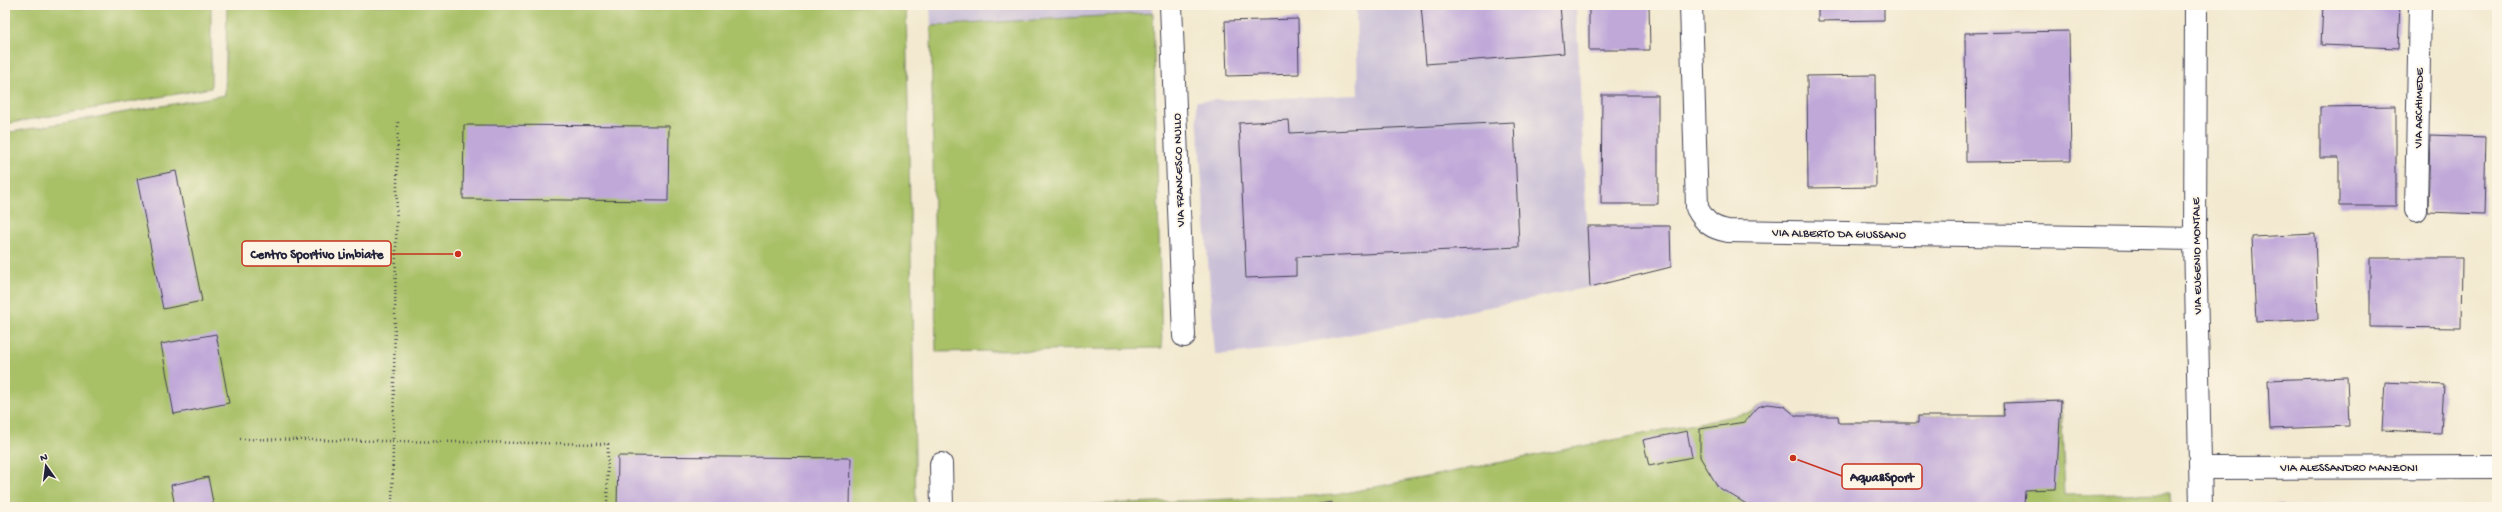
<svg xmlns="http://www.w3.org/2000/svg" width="2502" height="512" font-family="'Gochi Hand',sans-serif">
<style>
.industrial{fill:#c9bfd7}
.green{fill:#a8c066;stroke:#657150}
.building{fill:#c0a9d9}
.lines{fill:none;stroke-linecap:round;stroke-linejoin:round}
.minor-casing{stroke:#414051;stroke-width:24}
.path{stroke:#414051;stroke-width:2.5;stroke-dasharray:1 3;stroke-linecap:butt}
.minor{stroke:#fff;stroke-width:22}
.labels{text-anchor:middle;stroke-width:3.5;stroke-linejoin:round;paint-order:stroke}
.street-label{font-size:12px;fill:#22223b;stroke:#fcf5e5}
.leader{fill:none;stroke:#c8321e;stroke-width:1.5}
.callout-dot{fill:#c8321e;stroke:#fcf5e5;stroke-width:1.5}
.callout{fill:#fcf5e5;stroke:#c8321e;stroke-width:1.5}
.callout-label{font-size:13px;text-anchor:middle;font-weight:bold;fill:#22223b}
</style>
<rect width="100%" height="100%" fill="#fcf5e5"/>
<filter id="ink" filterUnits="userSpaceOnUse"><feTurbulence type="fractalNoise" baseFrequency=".025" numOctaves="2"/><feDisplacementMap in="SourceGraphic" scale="8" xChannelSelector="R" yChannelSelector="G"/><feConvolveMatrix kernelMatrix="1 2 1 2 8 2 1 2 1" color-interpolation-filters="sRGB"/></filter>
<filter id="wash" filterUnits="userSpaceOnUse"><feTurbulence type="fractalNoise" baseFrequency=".012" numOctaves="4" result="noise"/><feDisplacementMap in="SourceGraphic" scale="16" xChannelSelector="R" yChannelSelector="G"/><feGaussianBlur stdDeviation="0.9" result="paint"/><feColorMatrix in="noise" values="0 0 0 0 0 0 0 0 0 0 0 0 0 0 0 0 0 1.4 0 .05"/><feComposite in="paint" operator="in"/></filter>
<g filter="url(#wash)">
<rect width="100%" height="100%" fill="#f3e9d0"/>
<path class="industrial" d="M 930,5 L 1152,5 L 1153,13 L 931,26 Z
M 1356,5 L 1576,5 L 1590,287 L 1276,349 L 1215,355 L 1196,101 L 1358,95 Z"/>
<path class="green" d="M 5,5 L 211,5 L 211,88 L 5,124 Z
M 227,5 L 906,5 L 916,507 L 5,507 L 5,133 L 225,95 Z
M 1153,13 L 1162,348 L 936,352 L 931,26 Z
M 2061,401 L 2065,495 L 2169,493 L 2170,507 L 1026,507 L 1335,495 L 1704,422 L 1752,412 L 1758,407 L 1767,404 L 1784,406 L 1796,416 L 1838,416 L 1839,423 L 1918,423 L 1918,416 L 2003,416 L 2003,403 Z"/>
<g id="blocks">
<path class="building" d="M 1421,5 L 1560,5 L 1564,53 L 1426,64 Z
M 1589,5 L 1649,5 L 1650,50 L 1589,50 Z
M 1818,5 L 1884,5 L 1884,20 L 1818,21 Z
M 2323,5 L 2400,5 L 2398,48 L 2321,45 Z
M 1298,19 L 1299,74 L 1227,76 L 1225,21 Z
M 2069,31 L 2071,161 L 1966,162 L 1965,33 Z
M 1875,75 L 1876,187 L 1808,188 L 1807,76 Z
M 1602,95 L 1658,95 L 1658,204 L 1601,204 Z
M 2396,106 L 2396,206 L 2339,206 L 2339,158 L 2320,158 L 2320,107 Z
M 1289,120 L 1290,133 L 1514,122 L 1519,247 L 1296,257 L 1296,276 L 1246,278 L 1239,123 Z
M 464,125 L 669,126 L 668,201 L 463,199 Z
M 2430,135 L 2486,137 L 2484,214 L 2428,212 Z
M 176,171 L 202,301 L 163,309 L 137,179 Z
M 1587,226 L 1670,226 L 1671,267 L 1590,287 Z
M 2315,234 L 2318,319 L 2256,322 L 2252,237 Z
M 2370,258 L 2462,258 L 2461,328 L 2370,327 Z
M 216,334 L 229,403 L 174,414 L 161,344 Z
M 2347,377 L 2349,426 L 2270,429 L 2268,380 Z
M 2385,382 L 2444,385 L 2441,433 L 2382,430 Z
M 2061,401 L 2056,489 L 2025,490 L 2024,504 L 2043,504 L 2043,507 L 1775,507 L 1748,505 L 1718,487 L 1700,457 L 1700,429 L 1745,422 L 1758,407 L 1767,404 L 1784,406 L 1796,416 L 1838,416 L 1839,423 L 1918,423 L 1918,416 L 2004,416 L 2003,403 Z
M 1687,431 L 1692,457 L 1649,466 L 1643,440 Z
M 618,456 L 851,458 L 850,507 L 617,507 Z
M 208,477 L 214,507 L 175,507 L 171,485 Z
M 1332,502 L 1333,507 L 1308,507 L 1308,506 Z
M 2230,505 L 2283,505 L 2283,507 L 2230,507 Z
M 2471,505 L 2497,505 L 2497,507 L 2471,507 Z"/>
</g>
</g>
<g filter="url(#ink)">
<use href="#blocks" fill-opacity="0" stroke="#414051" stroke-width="1"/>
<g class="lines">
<defs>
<path id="minor" d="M 1171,5 L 1184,336
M 1691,5 L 1697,208 C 1705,223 1712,228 1728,231 L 2195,239
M 2196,5 L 2195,239 L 2201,507
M 2416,210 L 2420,5
M 941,464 L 942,507
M 2200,468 L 2497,467"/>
</defs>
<use href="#minor" class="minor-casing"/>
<path class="path" d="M 240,439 L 608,444 L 607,507
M 392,507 L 398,122"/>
<use href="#minor" class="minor"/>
</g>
</g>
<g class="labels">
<g class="street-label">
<text transform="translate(2418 108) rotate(-89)" y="4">VIA ARCHIMEDE</text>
<text transform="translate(1178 170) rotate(-92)" y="4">VIA FRANCESCO NULLO</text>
<text transform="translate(1839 233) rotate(1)" y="4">VIA ALBERTO DA GIUSSANO</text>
<text transform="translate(2196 256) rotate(-91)" y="4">VIA EUGENIO MONTALE</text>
<text x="2349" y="471">VIA ALESSANDRO MANZONI</text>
</g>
</g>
<path class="leader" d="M458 254L391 254M1793 458L1842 476"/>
<g class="callout-dot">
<circle cx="458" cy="254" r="4"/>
<circle cx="1793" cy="458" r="4"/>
</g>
<g class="callout">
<rect x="242" y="241" width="149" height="25" rx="4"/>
<rect x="1842" y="464" width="80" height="25" rx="4"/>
</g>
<g class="callout-label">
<text x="317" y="258">Centro Sportivo Limbiate</text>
<text x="1882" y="481">Aqua&amp;Sport</text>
</g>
<rect width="2502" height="512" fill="none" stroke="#fcf5e5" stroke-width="20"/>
<g transform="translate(46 466) rotate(346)" stroke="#fcf5e5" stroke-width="3" paint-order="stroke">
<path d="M0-3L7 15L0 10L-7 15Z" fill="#22223b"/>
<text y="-6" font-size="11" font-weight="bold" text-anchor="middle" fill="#22223b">N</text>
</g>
</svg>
